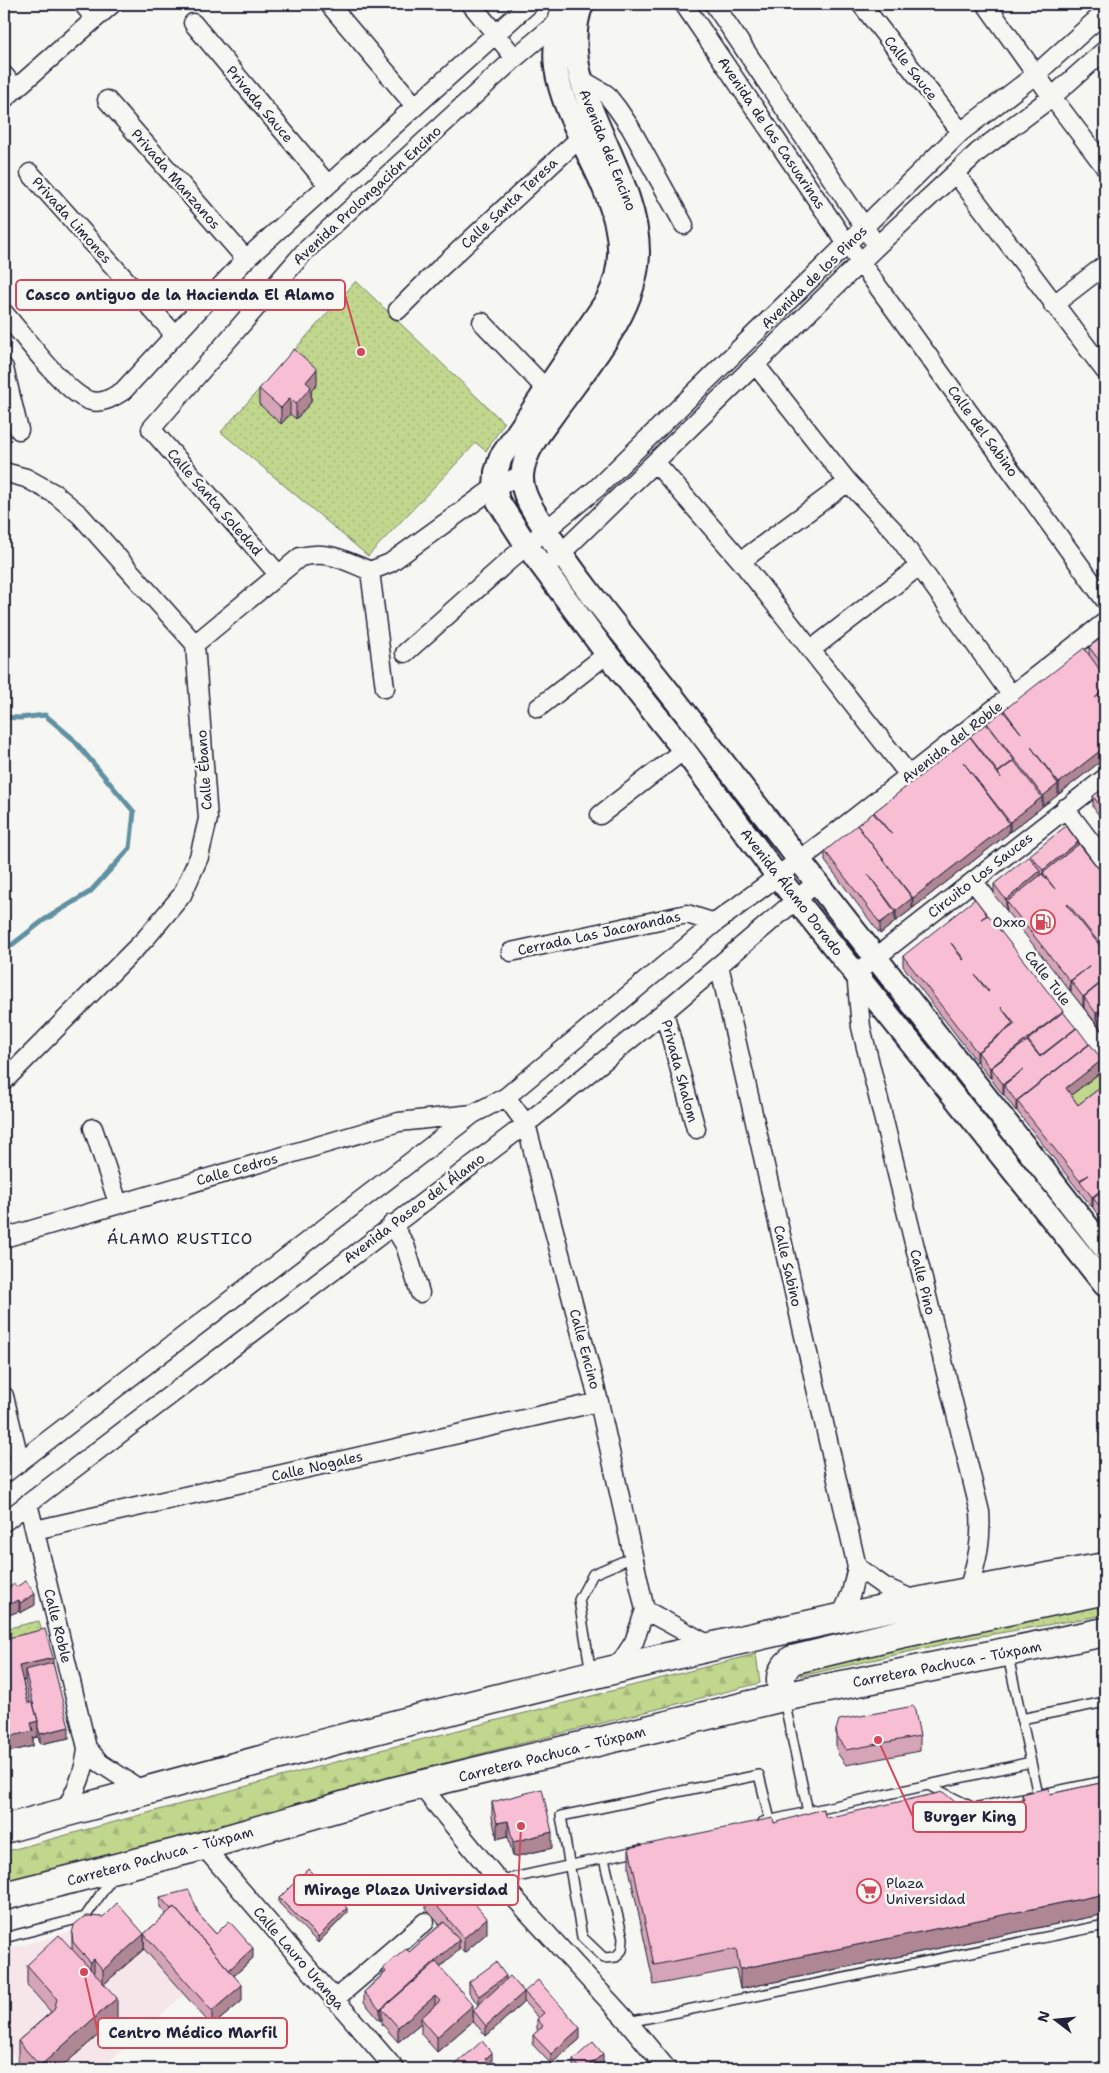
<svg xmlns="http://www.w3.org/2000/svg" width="1109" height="2073" font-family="'Shantell Sans',sans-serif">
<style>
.built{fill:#f7e6e9}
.green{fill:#c1d78d;stroke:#727c64}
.forest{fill:url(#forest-firs);stroke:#727c64}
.garden{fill:url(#garden-dots);stroke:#727c64}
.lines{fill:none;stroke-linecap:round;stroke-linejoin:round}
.stream{stroke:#6191a2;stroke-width:5}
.service-casing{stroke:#22223b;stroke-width:12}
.minor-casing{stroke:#22223b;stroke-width:21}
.tertiary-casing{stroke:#22223b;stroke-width:26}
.primary-casing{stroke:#22223b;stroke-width:31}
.service{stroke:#f6f6f2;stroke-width:9}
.minor{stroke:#f6f6f2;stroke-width:18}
.tertiary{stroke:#f6f6f2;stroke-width:22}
.primary{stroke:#f6f6f2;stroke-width:28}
.wall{fill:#d5a4b6;stroke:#22223b;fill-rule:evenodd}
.shaded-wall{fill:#ae8694;stroke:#22223b}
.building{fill:#f8bfd4;stroke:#22223b;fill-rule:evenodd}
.labels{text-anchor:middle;stroke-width:5;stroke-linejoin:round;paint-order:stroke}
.street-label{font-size:14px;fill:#22223b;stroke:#f6f6f2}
.poi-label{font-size:14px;fill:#22223b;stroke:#f6f6f2;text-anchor:end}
.quarter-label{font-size:16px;letter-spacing:1px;fill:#22223b;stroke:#f6f6f2}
.leader{fill:none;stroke:#d1495b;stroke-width:2}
.callout-dot{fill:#d1495b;stroke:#f6f6f2;stroke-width:2}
.callout{fill:#f6f6f2;stroke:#d1495b;stroke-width:2}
.callout-label{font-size:15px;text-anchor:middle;font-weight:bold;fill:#22223b}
</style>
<defs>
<pattern id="forest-firs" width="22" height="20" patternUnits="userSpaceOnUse" patternTransform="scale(1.25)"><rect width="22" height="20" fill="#c1d78d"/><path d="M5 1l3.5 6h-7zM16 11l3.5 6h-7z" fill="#a6b87b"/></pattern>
<pattern id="garden-dots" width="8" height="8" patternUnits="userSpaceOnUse" patternTransform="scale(1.25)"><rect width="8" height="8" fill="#c1d78d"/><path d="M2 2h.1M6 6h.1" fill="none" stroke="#a6b87b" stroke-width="1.8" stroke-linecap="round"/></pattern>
</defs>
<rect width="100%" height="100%" fill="#f6f6f2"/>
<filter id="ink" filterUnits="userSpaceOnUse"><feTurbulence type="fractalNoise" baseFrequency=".02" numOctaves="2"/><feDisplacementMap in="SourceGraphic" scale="10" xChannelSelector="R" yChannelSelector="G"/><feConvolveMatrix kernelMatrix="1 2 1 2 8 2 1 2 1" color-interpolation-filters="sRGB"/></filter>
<g filter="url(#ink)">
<path class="built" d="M 117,1919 L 184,1994 L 101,2069 L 25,2069 L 4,2046 L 4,1950 Z"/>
<path class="green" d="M 1102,1071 L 1105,1075 L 1105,1093 L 1078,1114 L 1066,1099 Z"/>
<path class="forest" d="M 756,1654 L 760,1683 L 366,1783 L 222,1826 L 4,1886 L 4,1852 L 365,1754 Z"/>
<path class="garden" d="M 356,281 L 504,423 L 486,451 L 476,443 L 368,556 L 221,432 Z
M 1105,1597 L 1105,1615 L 970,1638 L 801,1676 L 800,1668 Z
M 39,1621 L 45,1645 L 4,1654 L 4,1629 Z"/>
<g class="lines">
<path class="stream" d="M 4,717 L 20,718 L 45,715 L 72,738 L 134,812 L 130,848 L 90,892 L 44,920 L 4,951"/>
<defs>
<path id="service" d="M 1008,1656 L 1038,1795
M 591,1673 L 579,1600 L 593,1574 L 633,1557
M 784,1700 L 808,1812
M 1021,1719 L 1105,1702
M 928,1785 L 974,1808 L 1105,1781
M 763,1822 L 1031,1762
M 604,1859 L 623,1938 L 622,1950 L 616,1957 L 604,1958 L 582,1937 L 561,1816 L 759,1775 L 770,1820
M 499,1881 L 640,1850
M 4,1938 L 85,1917 L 114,1875
M 628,2022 L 1105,1925"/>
<path id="minor" d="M 83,4 L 95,19
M 329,4 L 415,106
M 471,4 L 515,58
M 684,4 L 847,244 L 1105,600
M 714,4 L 871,237
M 861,4 L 961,132
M 986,4 L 1052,97 L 1105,167
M 193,23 L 328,185
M 4,75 L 15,88
M 579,78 L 606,94 L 617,108 L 630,127 L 684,225
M 4,99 L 112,4
M 107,100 L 246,259
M 30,173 L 174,334
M 956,174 L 1105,371
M 1053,305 L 1105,265
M 398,310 L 438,270 L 581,137
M 4,313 C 22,333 67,396 91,401 C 103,404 113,397 123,391 L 246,259 L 529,4
M 482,322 L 547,390
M 755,364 L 848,482 L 895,532 L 1012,696
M 4,368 L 19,430
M 655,462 L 741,561 L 909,775
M 4,472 L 26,478 L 55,494 L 80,515 L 195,644 L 208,819 L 199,857 L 182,895 L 146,938 L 4,1081
M 741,561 L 848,482
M 552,562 L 877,246 L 978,152 L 1052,97 L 1105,50
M 370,571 L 385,688
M 279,575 L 151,429 L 305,251 L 515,58 L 559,21
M 195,644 L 300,557 C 328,550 344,560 370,571 L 390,563 L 495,487 L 522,475
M 812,649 L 918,567
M 405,653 L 513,557 L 597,488 L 961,132 L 1035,75 L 1105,12
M 538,708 L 607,654
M 1065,808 L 1105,861
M 600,815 L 684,750
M 973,881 L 1105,1051
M 511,952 L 687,914 L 715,923
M 719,965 L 857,1567 L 851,1593 L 841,1617
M 664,1012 L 696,1129
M 506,1097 L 526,1124 L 599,1402 L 645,1610 L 634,1642 L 617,1668
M 93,1128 L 118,1203
M 392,1224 L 405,1245 L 420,1293
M 4,1238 L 399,1122 L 473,1114
M 4,1396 L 20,1462
M 4,1474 L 473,1114 L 506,1097 L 715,923 L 834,834 L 1105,622
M 28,1503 L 87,1748 C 85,1772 76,1791 64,1812
M 4,1522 L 526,1124 L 664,1012 L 816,883
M 35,1530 L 599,1402
M 857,1567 L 885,1587 L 916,1601
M 968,1590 C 977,1561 982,1542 980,1512 L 861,1027 L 856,973 L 1105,778
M 645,1610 L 711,1646
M 87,1748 L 100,1763 L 144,1792
M 421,1786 L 499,1881 L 628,2022 L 667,2069
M 203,1846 L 395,2069
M 335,1999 L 425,1922"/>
<path id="tertiary" d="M 563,4 C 559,25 553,46 556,68 C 567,145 650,220 607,300 L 501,457 L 496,472 L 495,487 L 498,501 L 527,546 L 607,654 L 684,750 L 778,877 L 1105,1285
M 582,4 C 551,84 639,169 638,253 C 637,313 585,369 552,416 C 539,433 524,453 522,475 C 521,495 535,513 545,529 C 588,596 642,656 690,719 C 826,898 968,1072 1105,1249"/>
<path id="primary" d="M 783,1697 C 780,1679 778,1673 792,1660 L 904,1633 L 1105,1590
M 4,1829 C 368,1731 733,1630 1105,1567
M 4,1896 L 203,1846 L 395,1791 L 783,1697 L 1105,1632"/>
</defs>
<use href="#service" class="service-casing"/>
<use href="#minor" class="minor-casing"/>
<use href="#tertiary" class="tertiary-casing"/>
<use href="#primary" class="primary-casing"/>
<use href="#service" class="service"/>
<use href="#minor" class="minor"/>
<use href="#tertiary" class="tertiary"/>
<use href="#primary" class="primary"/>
</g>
<path class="wall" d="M 317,385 L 311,391 L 311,402 L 296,419 L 290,414 L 281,424 L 259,404 L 259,389 Z
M 1105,635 L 1105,758 L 1059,794 L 1058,793 L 1058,795 L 1043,806 L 1042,805 L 1042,807 L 1010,832 L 1009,831 L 1009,833 L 913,908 L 912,907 L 912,909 L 896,921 L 895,920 L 895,922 L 880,934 L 825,861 L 825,851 L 857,827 L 857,825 L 874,814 L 874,812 L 970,738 L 970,736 L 987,725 L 987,723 L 1004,712 L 1004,710 L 1089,656 L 1089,647 Z
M 1105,787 L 1105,824 L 1093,807 L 1093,796 Z
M 1078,845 L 1105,877 L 1105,1034 L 1097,1024 L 1097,1022 L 1096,1023 L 1084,1008 L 1084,1006 L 1083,1007 L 1071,992 L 1071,990 L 1070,991 L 1007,912 L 1007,910 L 1006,910 L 994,895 L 994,884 L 1030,857 L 1030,855 Z
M 987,916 L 1089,1045 L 1102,1071 L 1071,1095 L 1078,1105 L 1105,1084 L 1105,1224 L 1093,1208 L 1093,1206 L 1092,1207 L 1080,1192 L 1080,1190 L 1079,1191 L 1017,1111 L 1017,1110 L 1016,1111 L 1004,1095 L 1004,1094 L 1003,1095 L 991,1079 L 991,1077 L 990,1078 L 978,1063 L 978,1061 L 977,1062 L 903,966 L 903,956 Z
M 16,1587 L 35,1605 L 20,1613 L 19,1611 L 4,1617 L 4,1589 L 5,1590 Z
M 4,1639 L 53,1663 L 69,1738 L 40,1744 L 38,1737 L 33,1738 L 33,1746 L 4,1753 ZM 25,1680 L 30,1703 L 28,1703 L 23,1681 Z
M 836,1730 L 920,1736 L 920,1751 L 846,1765 L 838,1754 L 836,1745 Z
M 1105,1782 L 1105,1914 L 740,1989 L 736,1969 L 654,1985 L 629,1869 L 629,1848 L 774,1823 L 826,1818 L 962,1814 L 1022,1799 L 1022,1794 L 1050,1794 Z
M 492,1802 L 552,1848 L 513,1857 L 508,1836 L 497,1839 L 492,1817 Z
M 426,1893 L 487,1933 L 464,1953 L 459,1947 L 459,1950 L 440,1967 L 473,2021 L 437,2052 L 421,2034 L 421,2023 L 398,2042 L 382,2024 L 382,2019 L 380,2021 L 364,2002 L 364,1992 L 383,1974 L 383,1968 L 409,1952 L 440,1925 L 426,1909 Z
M 160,1897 L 199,1915 L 216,1934 L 253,1958 L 234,1976 L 242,2001 L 212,2026 L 144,1949 L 144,1934 L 166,1914 L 160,1907 Z
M 279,1898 L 347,1913 L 318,1943 L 279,1903 Z
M 72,1934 L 144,1949 L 104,1984 L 117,2019 L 59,2069 L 25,2069 L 18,2062 L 18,2041 L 51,2012 L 27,1985 L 27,1965 L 72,1949 Z
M 506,1979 L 524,1992 L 580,2039 L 551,2064 L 533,2045 L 533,2035 L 538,2031 L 537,2029 L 537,2019 L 539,2018 L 524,2002 L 486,2036 L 473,2021 L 473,2010 L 478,2005 L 469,1992 L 469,1982 Z
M 573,2060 L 603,2064 L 597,2069 L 573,2069 Z"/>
<path class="shaded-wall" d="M 317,369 L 317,385 L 311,391 L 311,402 L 296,419 L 296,404 L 306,382 Z
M 290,398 L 290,414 L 281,424 L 281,408 Z
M 1105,747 L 1105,758 L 1059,794 L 1059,783 Z
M 1058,784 L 1058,795 L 1043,806 L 1043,796 Z
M 1042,797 L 1042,807 L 1010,832 L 1010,822 Z
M 1009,823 L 1009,833 L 913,908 L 913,898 Z
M 1078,842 L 1078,852 L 1043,873 L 1043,881 L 1043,870 Z
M 1040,871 L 1040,882 L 1007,902 L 1006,910 L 1006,900 Z
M 912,898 L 912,909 L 896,921 L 896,911 Z
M 895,912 L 895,922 L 880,934 L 880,923 Z
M 1090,966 L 1071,981 L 1071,990 L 1070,991 L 1070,981 Z
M 1105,979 L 1105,989 L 1084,997 L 1084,1006 L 1083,1007 L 1083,997 Z
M 1105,1006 L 1105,1016 L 1097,1014 L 1097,1022 L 1096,1023 L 1096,1013 Z
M 1063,1011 L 1063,1021 L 1028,1040 L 1028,1048 L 991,1068 L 991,1077 L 990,1078 L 990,1068 Z
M 1013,1024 L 1013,1034 L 978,1052 L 978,1061 L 977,1062 L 977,1052 Z
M 1076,1028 L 1076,1038 L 1040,1066 L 1040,1056 Z
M 1089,1044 L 1089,1054 L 1017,1101 L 1017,1110 L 1016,1111 L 1016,1101 Z
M 1102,1060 L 1102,1071 L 1066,1099 L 1066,1088 Z
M 1023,1070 L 1004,1085 L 1004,1094 L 1003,1095 L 1003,1084 Z
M 1105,1187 L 1105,1197 L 1093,1198 L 1093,1206 L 1092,1207 L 1092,1197 Z
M 35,1594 L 35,1605 L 20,1613 L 20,1603 Z
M 19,1600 L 19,1611 L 4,1617 L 4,1607 Z
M 53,1658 L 53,1673 L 25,1670 L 25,1680 L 19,1682 L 19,1666 Z
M 38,1721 L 38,1736 L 33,1738 L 33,1746 L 4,1753 L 4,1738 L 31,1723 Z
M 69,1727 L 69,1738 L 40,1744 L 40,1734 Z
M 508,1821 L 508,1836 L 497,1839 L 497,1823 Z
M 552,1832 L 552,1848 L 513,1857 L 513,1842 Z
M 1105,1894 L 1105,1914 L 740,1989 L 740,1969 Z
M 347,1908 L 347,1913 L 318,1943 L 318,1937 Z
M 487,1918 L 487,1933 L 464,1953 L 464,1938 Z
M 144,1934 L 144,1949 L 103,1985 L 103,1970 Z
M 459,1940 L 459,1950 L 387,2014 L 382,2009 L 382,2019 L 380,2021 L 380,2010 Z
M 253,1948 L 253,1958 L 226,1983 L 226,1972 Z
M 94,1959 L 94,1975 L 90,1977 L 90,1962 Z
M 506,1976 L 506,1987 L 479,2006 L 479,1996 Z
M 242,1985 L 242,2001 L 212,2026 L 212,2011 Z
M 524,1992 L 524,2002 L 486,2036 L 486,2026 Z
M 435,1996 L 435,2011 L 421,2018 L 421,2023 L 398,2042 L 398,2027 Z
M 117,1998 L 117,2019 L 59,2069 L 40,2069 L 40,2066 Z
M 473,2005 L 473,2021 L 437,2052 L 437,2037 Z
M 580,2028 L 580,2039 L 551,2064 L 551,2054 Z
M 492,2053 L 492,2064 L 486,2069 L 485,2059 Z
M 603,2054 L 603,2064 L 597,2069 L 585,2069 Z"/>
<path class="building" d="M 294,349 L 317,369 L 306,382 L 311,387 L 296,404 L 290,398 L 281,408 L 259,389 Z
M 1105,635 L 1105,668 L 1089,647 Z
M 1084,648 L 1105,677 L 1105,689 L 1095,698 L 1105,690 L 1105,747 L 1059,783 L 1031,747 L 1058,784 L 1043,796 L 987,723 L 1003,711 L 1021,733 L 1004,710 Z
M 986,724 L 1014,760 L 998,772 L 970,736 Z
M 970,737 L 1001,778 L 998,773 L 1014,761 L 1042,797 L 1010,822 L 963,762 L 1009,823 L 913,898 L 857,825 L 873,813 L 892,835 L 874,812 Z
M 1105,787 L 1105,813 L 1093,796 Z
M 857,825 L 912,898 L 896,911 L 868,874 L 895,912 L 880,923 L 825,851 Z
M 1066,826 L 1078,842 L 1043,870 L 1030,855 Z
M 1079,844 L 1105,877 L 1105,950 L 1068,904 L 1067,905 L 1105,952 L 1105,979 L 1083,997 L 1071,981 L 1090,966 L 1070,981 L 1007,902 L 1042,874 L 1055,889 L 1043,873 Z
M 1029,856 L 1040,871 L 1006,900 L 994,884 Z
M 975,899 L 987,915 L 981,919 L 988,915 L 1063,1011 L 990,1068 L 978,1052 L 1015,1024 L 1001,1007 L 1013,1024 L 977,1052 L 903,956 ZM 951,943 L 964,959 L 963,960 ZM 975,975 L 989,991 L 988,992 Z
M 1105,980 L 1105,1006 L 1096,1013 L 1084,997 Z
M 1105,1007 L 1105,1023 L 1097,1014 Z
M 1063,1012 L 1076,1028 L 1040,1056 L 1028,1040 Z
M 1077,1028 L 1089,1044 L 1016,1101 L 1004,1085 L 1023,1070 L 1003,1084 L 991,1068 L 1027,1041 L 1040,1057 Z
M 1090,1044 L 1102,1060 L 1066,1088 L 1078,1105 L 1105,1084 L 1105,1187 L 1092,1197 L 1080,1181 L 1089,1175 L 1079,1180 L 1017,1101 Z
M 1105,1188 L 1105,1213 L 1093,1198 Z
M 26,1581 L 35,1594 L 20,1603 L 19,1600 L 4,1607 L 4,1589 L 5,1590 L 14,1584 L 16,1587 Z
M 45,1629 L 53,1658 L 19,1666 L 28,1703 L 33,1703 L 38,1721 L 31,1723 L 33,1731 L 4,1738 L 4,1639 Z
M 53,1663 L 69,1727 L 40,1734 L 38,1727 L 38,1721 L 33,1703 L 25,1670 Z
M 914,1706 L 920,1736 L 846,1750 L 838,1739 L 836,1730 L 839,1720 Z
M 1105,1782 L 1105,1894 L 740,1969 L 736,1949 L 654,1965 L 629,1848 L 773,1818 L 774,1823 L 823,1809 L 826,1818 L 943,1792 L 960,1806 L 962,1814 L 1024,1799 L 1022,1794 L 1049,1788 L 1050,1794 Z
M 542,1789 L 552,1832 L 513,1842 L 508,1821 L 497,1823 L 492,1802 Z
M 308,1869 L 347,1908 L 318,1937 L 279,1898 Z
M 449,1874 L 487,1918 L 464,1938 L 426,1893 Z
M 189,1890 L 199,1915 L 216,1934 L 229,1921 L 253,1948 L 229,1970 L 174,1907 L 171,1909 L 160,1897 Z
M 117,1903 L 144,1934 L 103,1970 L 94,1959 L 90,1962 L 73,1942 L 72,1934 L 74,1925 L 81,1919 L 87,1916 L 103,1917 Z
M 174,1907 L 242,1985 L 212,2011 L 144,1934 Z
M 444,1922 L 459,1940 L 380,2010 L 364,1992 L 386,1972 L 383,1968 L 394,1959 L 406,1949 L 409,1952 Z
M 59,1935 L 117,1998 L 40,2066 L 18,2041 L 54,2010 L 57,1999 L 27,1965 Z
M 436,1962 L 473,2005 L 437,2037 L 421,2018 L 440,2001 L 435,1996 L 398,2027 L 382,2009 Z
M 496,1962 L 506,1976 L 479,1996 L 469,1982 Z
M 510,1976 L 524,1992 L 486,2026 L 473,2010 Z
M 538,1980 L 580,2028 L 551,2054 L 533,2035 L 543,2026 L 537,2019 L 544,2013 L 524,1992 Z
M 482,2041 L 492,2053 L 485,2059 L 494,2069 L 455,2069 L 453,2067 Z
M 593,2042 L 603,2054 L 585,2069 L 581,2069 L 573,2060 Z"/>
</g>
<defs>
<symbol id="fuel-ring" viewBox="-11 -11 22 22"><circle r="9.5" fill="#f6f6f2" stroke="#d1495b" stroke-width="1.5"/><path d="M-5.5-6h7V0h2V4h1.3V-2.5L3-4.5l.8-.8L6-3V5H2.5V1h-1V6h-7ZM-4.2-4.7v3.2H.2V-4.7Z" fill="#d1495b"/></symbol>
<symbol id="supermarket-ring" viewBox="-11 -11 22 22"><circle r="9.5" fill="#f6f6f2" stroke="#d1495b" stroke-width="1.5"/><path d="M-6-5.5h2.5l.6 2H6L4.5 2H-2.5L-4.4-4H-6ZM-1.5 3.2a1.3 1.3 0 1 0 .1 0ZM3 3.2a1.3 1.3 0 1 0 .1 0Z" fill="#d1495b"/></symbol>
</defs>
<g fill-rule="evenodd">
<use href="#fuel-ring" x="1029" y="908" width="28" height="28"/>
<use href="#supermarket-ring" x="855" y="1877" width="28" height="28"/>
</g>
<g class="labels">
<g class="street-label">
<text transform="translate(911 68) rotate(52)" y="5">Calle Sauce</text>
<text transform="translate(260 104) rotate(50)" y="5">Privada Sauce</text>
<text transform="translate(772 133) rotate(56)" y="5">Avenida de las Casuarinas</text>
<text transform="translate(608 150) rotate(68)" y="5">Avenida del Encino</text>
<text transform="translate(176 179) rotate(49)" y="5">Privada Manzanos</text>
<text transform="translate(367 195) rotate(-43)" y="5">Avenida Prolongación Encino</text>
<text transform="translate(509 203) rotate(-43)" y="5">Calle Santa Teresa</text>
<text transform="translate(72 220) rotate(48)" y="5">Privada Limones</text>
<text transform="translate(814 277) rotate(-44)" y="5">Avenida de los Pinos</text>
<text transform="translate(983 431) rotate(54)" y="5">Calle del Sabino</text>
<text transform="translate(215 502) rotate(49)" y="5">Calle Santa Soledad</text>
<text transform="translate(952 742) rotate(-38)" y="5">Avenida del Roble</text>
<text transform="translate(204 770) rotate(-94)" y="5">Calle Ébano</text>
<text transform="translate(980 875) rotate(-38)" y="5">Circuito Los Sauces</text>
<text transform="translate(792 892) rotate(52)" y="5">Avenida Álamo Dorado</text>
<text transform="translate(599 933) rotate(-12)" y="5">Cerrada Las Jacarandas</text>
<text transform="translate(1048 978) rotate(52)" y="5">Calle Tule</text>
<text transform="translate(680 1071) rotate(75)" y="5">Privada Shalom</text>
<text transform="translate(237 1169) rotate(-16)" y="5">Calle Cedros</text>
<text transform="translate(414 1208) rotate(-37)" y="5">Avenida Paseo del Álamo</text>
<text transform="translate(788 1266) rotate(77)" y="5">Calle Sabino</text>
<text transform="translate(923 1282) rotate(76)" y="5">Calle Pino</text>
<text transform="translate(585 1349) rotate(75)" y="5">Calle Encino</text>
<text transform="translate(317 1466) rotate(-13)" y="5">Calle Nogales</text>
<text transform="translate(58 1626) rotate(76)" y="5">Calle Roble</text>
<text transform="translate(947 1664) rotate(-11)" y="5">Carretera Pachuca - Túxpam</text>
<text transform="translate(552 1754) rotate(-14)" y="5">Carretera Pachuca - Túxpam</text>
<text transform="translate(160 1856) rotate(-15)" y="5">Carretera Pachuca - Túxpam</text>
<text transform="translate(299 1958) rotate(49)" y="5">Calle Lauro Uranga</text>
</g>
<g class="poi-label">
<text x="1026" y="927">Oxxo</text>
<text x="886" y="1888" text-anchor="start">Plaza<tspan x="886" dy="16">Universidad</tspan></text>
</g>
<g class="quarter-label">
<text x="180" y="1244">ÁLAMO RUSTICO</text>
</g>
</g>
<path class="leader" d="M361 352L345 295M878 1740L913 1817M521 1826L518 1890M84 1972L98 2033"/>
<g class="callout-dot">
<circle cx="361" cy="352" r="5"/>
<circle cx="878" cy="1740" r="5"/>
<circle cx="521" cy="1826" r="5"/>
<circle cx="84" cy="1972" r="5"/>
</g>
<g class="callout">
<rect x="16" y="280" width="329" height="30" rx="5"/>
<rect x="913" y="1802" width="113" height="30" rx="5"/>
<rect x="294" y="1875" width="224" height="30" rx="5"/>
<rect x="98" y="2018" width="189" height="30" rx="5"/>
</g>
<g class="callout-label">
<text x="180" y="300">Casco antiguo de la Hacienda El Alamo</text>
<text x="970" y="1822">Burger King</text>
<text x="406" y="1895">Mirage Plaza Universidad</text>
<text x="193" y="2038">Centro Médico Marfil</text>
</g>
<rect width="1109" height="2073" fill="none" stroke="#f6f6f2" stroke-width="20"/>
<rect x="10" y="10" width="1089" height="2053" fill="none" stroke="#22223b" stroke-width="2" filter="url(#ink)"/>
<g transform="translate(1056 2020) rotate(286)" stroke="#f6f6f2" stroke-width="4" paint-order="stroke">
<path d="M0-4L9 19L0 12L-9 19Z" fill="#22223b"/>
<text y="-8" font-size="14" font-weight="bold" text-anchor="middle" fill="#22223b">N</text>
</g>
</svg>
